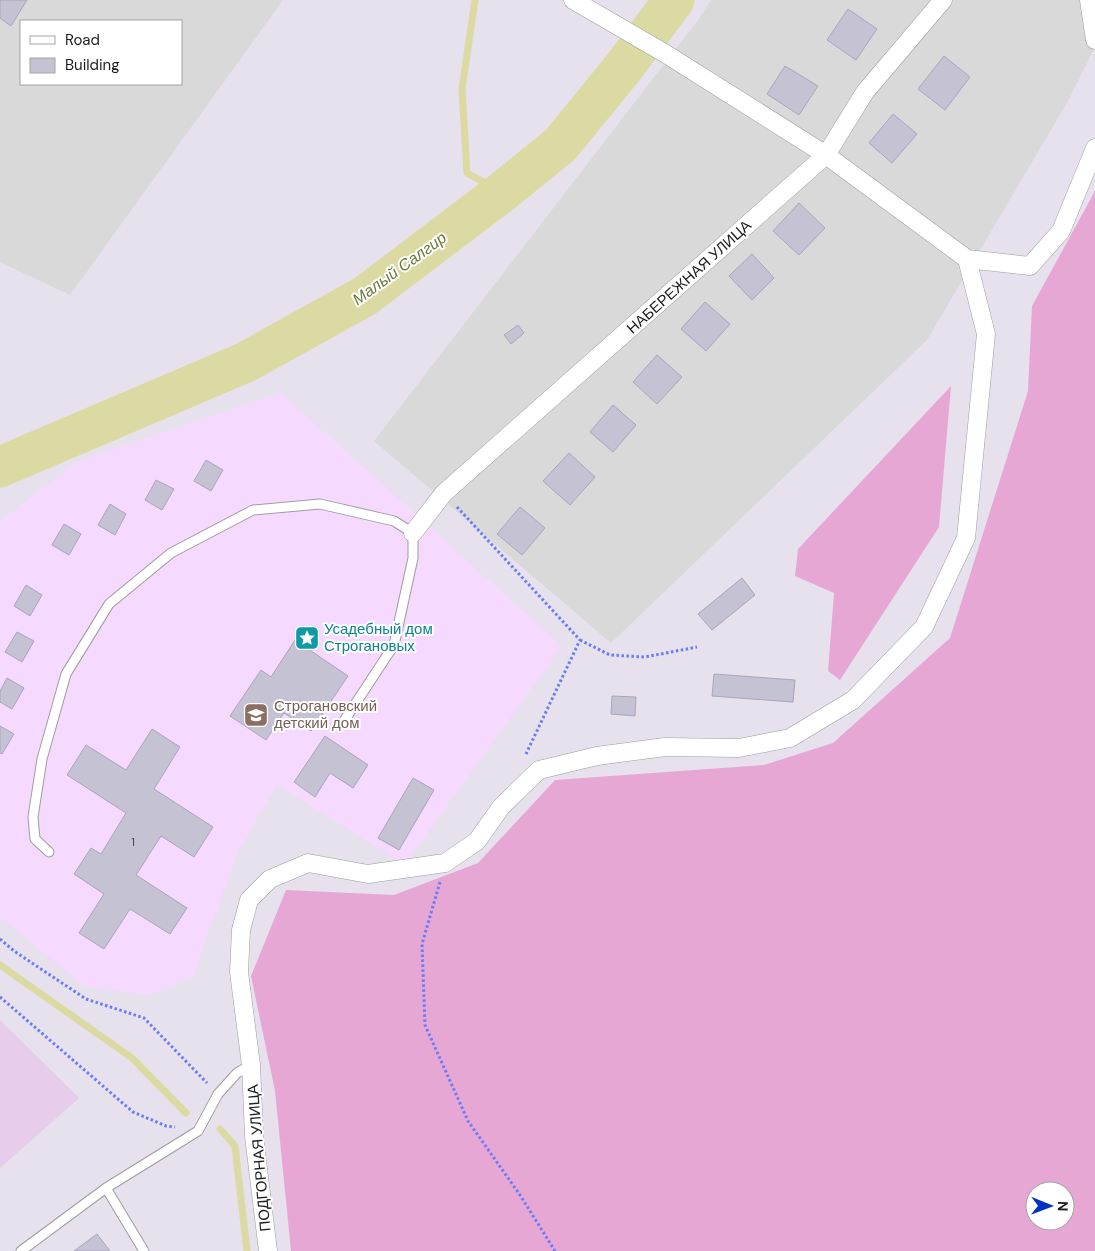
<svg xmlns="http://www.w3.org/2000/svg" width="1095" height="1251" font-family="'DM Sans',sans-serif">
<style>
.residential{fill:#d9d9da;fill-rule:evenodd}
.education{fill:#f5d9fe}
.farmland{fill:#e7ccec}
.grass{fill:#e7a7d5;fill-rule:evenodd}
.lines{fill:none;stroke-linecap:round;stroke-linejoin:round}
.stream{stroke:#dadaa2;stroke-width:7}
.river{stroke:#dadaa2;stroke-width:41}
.building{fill:#c5c2d3;stroke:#aaa4be}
.lane-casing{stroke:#9d9d9d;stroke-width:11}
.street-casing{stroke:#9d9d9d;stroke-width:19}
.path{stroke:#697cf6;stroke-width:3;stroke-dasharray:2.5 2.5;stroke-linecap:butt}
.lane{stroke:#fff;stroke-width:9}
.street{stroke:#fff;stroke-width:18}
.labels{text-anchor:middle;stroke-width:4;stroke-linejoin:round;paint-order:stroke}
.number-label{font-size:12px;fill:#46464a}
.street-label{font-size:15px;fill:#1c1c1c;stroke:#fff}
.culture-label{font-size:15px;fill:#0d838f;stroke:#fff;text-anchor:start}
.education-label{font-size:15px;fill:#785e54;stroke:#fff;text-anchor:start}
.water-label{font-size:16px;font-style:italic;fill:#697b3a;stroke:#fff}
</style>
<rect width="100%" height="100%" fill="#e6e1ed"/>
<path class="residential" d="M 0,0 L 283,0 L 70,295 L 0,262 ZM 21,21 L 181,21 L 181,84 L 21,84 Z
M 711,0 L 1095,0 L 1095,47 L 1068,101 L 927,340 L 611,643 L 374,441 L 698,20 Z"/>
<path class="education" d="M 281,393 L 562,646 L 405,864 L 277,785 L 238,851 L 193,976 L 150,995 L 85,986 L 0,917 L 0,521 L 77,462 Z"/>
<path class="farmland" d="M 0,1020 L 79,1098 L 0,1168 Z"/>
<path class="grass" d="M 1095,191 L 1095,1251 L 291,1251 L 275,1091 L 251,976 L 286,890 L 394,895 L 478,863 L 555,780 L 764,765 L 833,743 L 950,638 L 1028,391 L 1032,306 ZM 1035,1191 L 1065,1191 L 1065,1221 L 1035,1221 Z
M 951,386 L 939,527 L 840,680 L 828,671 L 834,593 L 795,576 L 798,549 Z"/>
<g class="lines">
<path class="stream" d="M 475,0 L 462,89 L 467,173 L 502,192
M 0,965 L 132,1058 L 186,1113
M 220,1129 L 235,1146 L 247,1251"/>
<path class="river" d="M 0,467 L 246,362 L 365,296 L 502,192 L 560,145 L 623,68 L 674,0"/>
</g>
<path class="building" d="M 0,0 L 27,0 L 11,26 L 0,18 Z
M 848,9 L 877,29 L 856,60 L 827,40 Z
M 944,56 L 970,77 L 945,110 L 918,89 Z
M 785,66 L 818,86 L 799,115 L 767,94 Z
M 893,114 L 917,134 L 892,163 L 869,143 Z
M 799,203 L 825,228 L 799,255 L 773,231 Z
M 752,254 L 774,278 L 752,300 L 729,276 Z
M 705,302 L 730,324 L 706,351 L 681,329 Z
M 518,325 L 524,333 L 511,344 L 504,335 Z
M 657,355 L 682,377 L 657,404 L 633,382 Z
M 613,405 L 636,425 L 613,452 L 590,432 Z
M 569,453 L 595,477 L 570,505 L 543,481 Z
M 206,460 L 223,470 L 211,491 L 194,481 Z
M 156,480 L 174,489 L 162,510 L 145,500 Z
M 110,504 L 126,514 L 115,535 L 98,525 Z
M 520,507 L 545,528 L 522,555 L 497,534 Z
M 64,524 L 81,534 L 69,555 L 52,545 Z
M 742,578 L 755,595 L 712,630 L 698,614 Z
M 26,585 L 42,595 L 30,616 L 14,606 Z
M 17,632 L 34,641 L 22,662 L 5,652 Z
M 295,640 L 348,676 L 311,731 L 284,713 L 266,740 L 230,716 L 261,670 L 271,677 Z
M 714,674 L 795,680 L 793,702 L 712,696 Z
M 7,678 L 24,688 L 12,709 L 0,702 L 0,691 Z
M 612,696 L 636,697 L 635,716 L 611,714 Z
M 0,726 L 14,734 L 2,754 L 0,753 Z
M 152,729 L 180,747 L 154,789 L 213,827 L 194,857 L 161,836 L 136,875 L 187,908 L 170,934 L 130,909 L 104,949 L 79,933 L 104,894 L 74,874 L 91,848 L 101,854 L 126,813 L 67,775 L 86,745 L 126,770 Z
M 325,736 L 368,765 L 353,788 L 330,773 L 315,797 L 294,782 Z
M 413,778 L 434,790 L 399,850 L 378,838 Z
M 97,1234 L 110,1251 L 74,1251 Z"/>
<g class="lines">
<defs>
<path id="lane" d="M 49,852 L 35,839 L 33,817 L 42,759 L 66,674 L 109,604 L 171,553 L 253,510 L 320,504 L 394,521 L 413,533 L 413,558 L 394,645 L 342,724
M 106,1188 L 144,1251
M 21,1251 L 106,1188 L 198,1131 L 218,1094 L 237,1073 L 251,1065"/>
<path id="street" d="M 1089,0 L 1095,40
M 967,259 L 1030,266 L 1061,231 L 1095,148
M 413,533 L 444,493 L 826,155 L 865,92 L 943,0
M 268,1251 L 254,1136 L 251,1065 L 239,972 L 241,930 L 249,900 L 270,879 L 308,863 L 368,874 L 445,863 L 477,841 L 501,807 L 539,770 L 597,756 L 665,747 L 739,748 L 790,738 L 853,700 L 924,627 L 966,538 L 986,334 L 967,259 L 826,155 L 666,54 L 573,0"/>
</defs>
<use href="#lane" class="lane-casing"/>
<use href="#street" class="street-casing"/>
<path class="path" d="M 457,507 L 580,640 L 526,754
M 580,640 L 610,655 L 645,657 L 697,647
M 440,882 L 422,944 L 425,1025 L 468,1121 L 520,1195 L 555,1251
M 0,939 L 14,951 L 86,999 L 144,1018 L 207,1083
M 0,997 L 133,1112 L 166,1126 L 175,1127"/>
<use href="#lane" class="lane"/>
<use href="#street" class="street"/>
</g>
<defs>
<symbol id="sight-square" viewBox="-11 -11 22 22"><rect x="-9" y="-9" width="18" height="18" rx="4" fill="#0f9aa8" stroke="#fff"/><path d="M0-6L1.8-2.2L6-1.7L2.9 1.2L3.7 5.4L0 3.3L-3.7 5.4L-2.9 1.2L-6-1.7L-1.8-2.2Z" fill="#fff"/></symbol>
<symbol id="school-square" viewBox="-11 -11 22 22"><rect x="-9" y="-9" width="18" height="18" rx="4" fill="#8d6e63" stroke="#fff"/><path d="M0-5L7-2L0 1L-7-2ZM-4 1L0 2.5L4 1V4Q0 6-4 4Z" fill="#fff"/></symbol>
</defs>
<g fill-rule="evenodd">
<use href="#sight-square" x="293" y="624" width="28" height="28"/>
<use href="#school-square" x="242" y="701" width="28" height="28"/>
</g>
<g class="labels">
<g class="number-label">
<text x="133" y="846">1</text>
</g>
<g class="street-label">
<text transform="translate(689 277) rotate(-42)" y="5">НАБЕРЕЖНАЯ УЛИЦА</text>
<text transform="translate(259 1158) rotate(-95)" y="5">ПОДГОРНАЯ УЛИЦА</text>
</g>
<g class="culture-label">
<text x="324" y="634">Усадебный дом<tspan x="324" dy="17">Строгановых</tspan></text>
</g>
<g class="education-label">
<text x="274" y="711">Строгановский<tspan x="274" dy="17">детский дом</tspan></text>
</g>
<g class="water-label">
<text transform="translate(399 268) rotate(-36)" y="6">Малый Салгир</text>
</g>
</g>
<rect x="20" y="20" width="162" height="65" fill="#ffffff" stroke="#a4a4a4"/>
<rect x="30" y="36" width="25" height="8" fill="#ffffff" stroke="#a4a4a4"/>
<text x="65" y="45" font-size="15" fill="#1c1c1c">Road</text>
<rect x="30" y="58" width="25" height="15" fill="#c5c2d3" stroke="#a4a4a4"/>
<text x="65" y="70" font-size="15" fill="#1c1c1c">Building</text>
<g transform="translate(1050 1206) rotate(91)"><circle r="24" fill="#ffffff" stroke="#a4a4a4"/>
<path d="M0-4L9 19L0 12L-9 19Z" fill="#0531c2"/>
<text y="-8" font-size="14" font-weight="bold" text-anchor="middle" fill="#1c1c1c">N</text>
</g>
</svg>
